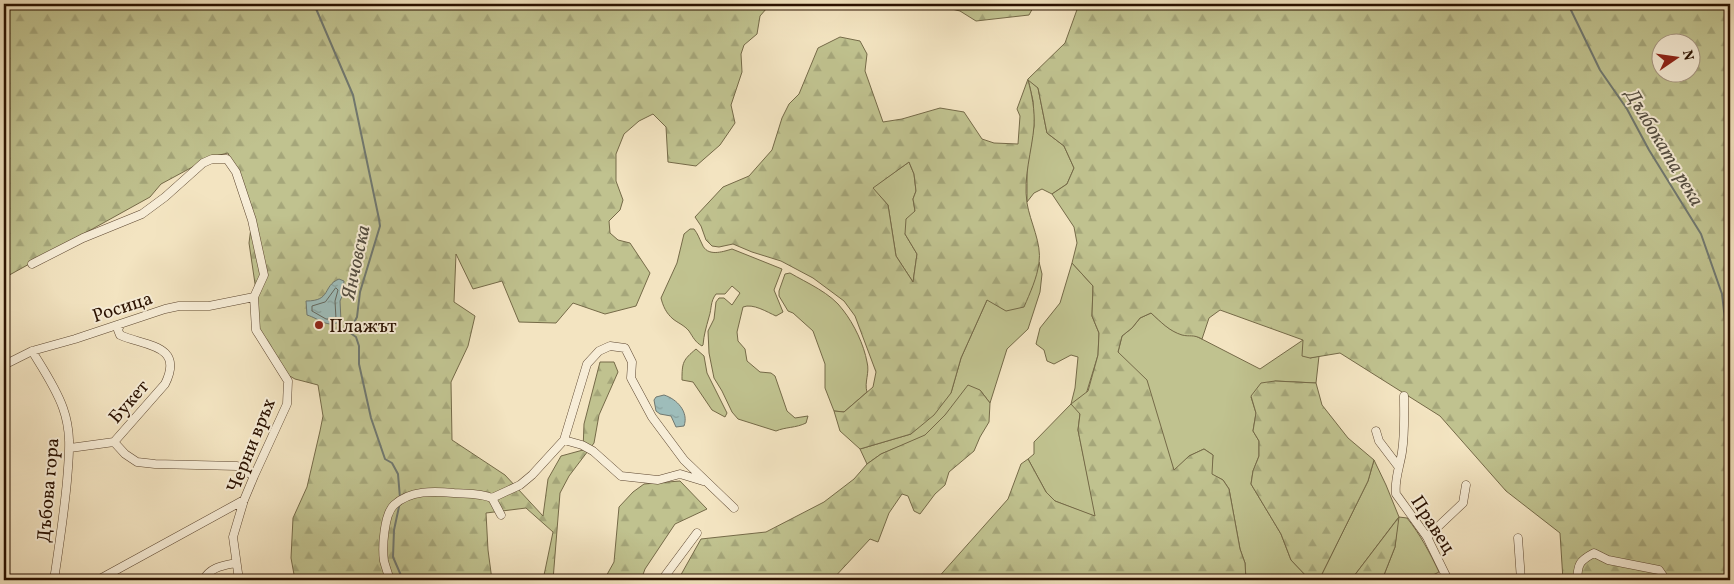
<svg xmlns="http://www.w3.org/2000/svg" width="1734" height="584" font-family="Vollkorn,serif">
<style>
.grass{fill:#c0c28f;stroke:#756a48}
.forest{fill:url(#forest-firs);stroke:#756a48;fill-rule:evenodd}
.water{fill:url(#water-ripples);stroke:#707870}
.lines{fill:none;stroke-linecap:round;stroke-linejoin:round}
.shore{stroke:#64675d;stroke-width:1}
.stream{stroke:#707870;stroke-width:2}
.minor-casing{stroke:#5c4630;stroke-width:9}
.minor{stroke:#f7edd7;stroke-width:8}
.poi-dot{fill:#8f2418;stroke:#f7edd7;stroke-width:2}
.labels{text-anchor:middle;stroke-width:4;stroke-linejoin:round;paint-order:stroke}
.street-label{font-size:19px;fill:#2a1100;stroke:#f7edd7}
.poi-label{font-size:19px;fill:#2a1100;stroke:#f7edd7;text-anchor:start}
.water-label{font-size:20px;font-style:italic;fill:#534d41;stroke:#f7edd7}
</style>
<defs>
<pattern id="forest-firs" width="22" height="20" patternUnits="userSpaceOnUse" patternTransform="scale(1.25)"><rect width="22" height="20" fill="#c0c28f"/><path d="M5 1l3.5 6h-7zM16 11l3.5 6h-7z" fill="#a5a67a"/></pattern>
<pattern id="water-ripples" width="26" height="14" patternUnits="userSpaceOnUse" patternTransform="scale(1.25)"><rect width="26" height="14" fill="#9ebdba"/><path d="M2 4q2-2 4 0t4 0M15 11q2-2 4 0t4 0" fill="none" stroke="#88a19e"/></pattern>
</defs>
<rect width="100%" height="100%" fill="#f3e4c1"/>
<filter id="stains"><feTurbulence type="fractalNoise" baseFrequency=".004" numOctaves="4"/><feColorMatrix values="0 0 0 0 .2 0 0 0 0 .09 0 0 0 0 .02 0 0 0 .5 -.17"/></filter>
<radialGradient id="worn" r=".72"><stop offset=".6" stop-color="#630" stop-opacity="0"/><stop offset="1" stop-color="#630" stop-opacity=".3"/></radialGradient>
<path class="grass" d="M 1028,79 L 1038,88 L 1047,133 L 1064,146 L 1074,168 L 1067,184 L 1052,194 L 1042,189 L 1034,193 L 1027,202 L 1027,168 L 1034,126 L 1033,101 Z
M 909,162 L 914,174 L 916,191 L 913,199 L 915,211 L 905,234 L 917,254 L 913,282 L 896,256 L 888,205 L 872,188 Z
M 690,229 L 694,229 C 698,234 699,238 702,244 C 707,257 722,252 732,249 L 782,269 L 774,290 L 783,312 L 776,316 C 767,312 753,303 743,307 L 737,332 L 738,341 L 745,349 L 747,361 L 760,372 L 771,373 L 775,376 L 787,411 L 795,418 L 808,416 L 806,423 C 796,428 785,427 776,431 L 738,419 L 732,412 L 722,391 L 714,378 L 709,353 L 708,331 L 714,319 L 716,302 L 719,298 L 724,298 L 732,305 L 740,293 L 732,286 L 725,294 L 716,294 C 710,302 712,308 709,317 C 706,328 704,334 703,345 L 702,346 C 695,342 693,337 689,331 C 684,325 678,323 673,319 C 666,313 663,306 661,298 L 677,263 L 684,234 Z
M 1039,262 L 1042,274 L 1040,292 L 1028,329 L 1007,349 L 990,403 L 980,390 L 945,415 L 925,436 L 881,454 L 867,464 L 860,449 L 911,434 L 951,393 L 961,358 L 987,300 L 1031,290 Z
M 1072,263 L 1093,286 L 1092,316 L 1099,333 L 1098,355 L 1080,414 L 1078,430 L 1096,517 L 1055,501 L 1046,492 L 1028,459 L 1034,454 L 1034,442 L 1071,404 L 1075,388 L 1078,357 L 1071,355 L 1054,364 L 1047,361 L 1044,350 L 1036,344 L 1040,328 L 1060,303 Z
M 790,273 C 807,283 831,293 843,310 C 854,324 864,345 867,362 C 870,373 864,382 867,392 L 844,412 L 834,411 L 825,388 L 825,364 L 813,331 L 793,313 L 788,311 L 779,296 L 779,291 L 785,274 Z
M 1151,313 C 1164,324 1174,337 1192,334 L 1260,369 L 1303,340 L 1310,358 L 1319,356 L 1316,383 L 1275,381 L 1251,397 L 1256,413 L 1253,431 L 1259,441 L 1259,456 L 1253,471 L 1251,484 L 1281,534 L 1291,560 L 1310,580 L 1246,580 L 1245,563 L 1240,549 L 1229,489 L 1223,480 L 1211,474 L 1213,455 L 1204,449 L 1189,456 L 1174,471 L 1164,441 L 1118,352 L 1122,336 L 1132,328 L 1140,318 Z
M 696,349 L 704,356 L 707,373 L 727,413 L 725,417 L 712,410 L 693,382 L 682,380 C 682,362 683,360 696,349 Z
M 1374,460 L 1386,485 L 1399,517 L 1407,518 C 1420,534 1430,553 1439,572 L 1423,580 L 1382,580 L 1395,547 L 1398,518 L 1354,576 L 1356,580 L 1319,580 L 1368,481 Z"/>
<path class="forest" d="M 4,4 L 779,4 L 767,8 L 760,16 L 757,34 L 744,45 L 741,54 L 742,72 L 731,105 L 735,123 L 720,145 L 696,166 L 668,162 L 666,127 L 653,114 L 639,121 L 624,134 L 616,154 L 616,181 L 623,200 L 620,210 L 609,221 L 610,233 L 618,240 L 630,243 L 650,273 L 636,306 L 605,314 L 573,303 L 556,323 L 519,322 L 502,281 L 473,289 L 456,254 L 454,302 L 475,316 L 468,346 L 451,382 L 452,440 L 505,475 L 543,516 L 548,479 L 561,456 L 583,450 L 584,424 L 600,362 L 614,362 L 618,372 L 599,415 L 594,443 L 569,476 L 560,493 L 553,580 L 543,580 L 553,532 L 526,508 L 486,513 L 488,550 L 492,580 L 295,580 L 291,558 L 293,518 L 307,487 L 320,431 L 323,416 L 318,385 L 295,379 L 279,370 L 257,323 L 258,304 L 249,243 L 252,220 L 228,153 L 211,157 L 161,184 L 150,197 L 4,278 Z
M 841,4 L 1035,4 L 1029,15 L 976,21 L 960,11 L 936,5 L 887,9 L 866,8 Z
M 1079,4 L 1730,4 L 1730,580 L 1563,580 L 1560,533 L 1506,491 L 1440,416 L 1340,353 L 1310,358 L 1302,356 L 1303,340 L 1220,310 L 1209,318 L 1202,339 C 1193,334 1190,337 1182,335 C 1169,331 1161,322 1151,313 L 1140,318 L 1132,328 L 1122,336 L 1118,352 L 1147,380 L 1174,470 L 1189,456 L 1204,449 L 1213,455 L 1212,474 L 1223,480 L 1229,489 L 1240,549 L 1245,563 L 1246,580 L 936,580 L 1008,499 L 1021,464 L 1028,459 L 1046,492 L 1055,501 L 1095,516 L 1078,430 L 1080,414 L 1071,404 L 1088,391 L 1098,355 L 1099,333 L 1092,316 L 1093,286 L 1072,263 L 1077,243 L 1074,227 L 1052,194 L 1067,184 L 1074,168 L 1064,146 L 1047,133 L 1038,88 L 1028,80 C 1032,95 1035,110 1034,126 C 1032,151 1023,177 1027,203 C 1030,222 1042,243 1039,263 C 1037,278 1030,293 1024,307 L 1006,311 L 987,300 L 961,358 L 951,393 L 934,415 L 911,434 L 860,449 L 840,431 L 834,411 L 844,412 L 873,387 L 876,372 L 855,316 L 844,301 L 813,278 L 781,261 L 752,252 L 733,244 L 719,247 L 712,246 L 706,240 L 701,226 L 695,217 L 723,187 L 749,176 L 772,150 L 782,118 L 789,104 L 799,94 L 818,48 L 840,37 L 860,41 L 867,54 L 865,71 L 883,122 L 902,119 L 940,108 L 964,112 L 982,139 L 994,143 L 1018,144 L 1020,116 L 1017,109 L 1028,79 L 1065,43 ZM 1662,42 L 1692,42 L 1692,72 L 1662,72 ZM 909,162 L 914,174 L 916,191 L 913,199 L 915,211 L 906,219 L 905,234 L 917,254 L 913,282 L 896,256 L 888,205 L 873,188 Z
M 1275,381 L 1316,383 L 1322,405 L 1348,438 L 1374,460 L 1368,481 L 1319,580 L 1310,580 L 1291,560 L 1281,534 L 1251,484 L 1253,471 L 1259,456 L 1259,441 L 1253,431 L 1256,413 L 1251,396 L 1261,383 Z
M 968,385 L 980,390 L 990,403 L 989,422 L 980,437 L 974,451 L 949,472 L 945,485 L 935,494 L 920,514 L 914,511 L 908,496 L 902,494 L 889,513 L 878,542 L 870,539 L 832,580 L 678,580 L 701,539 L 766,532 L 824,502 L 854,479 L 867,464 L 881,454 L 925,435 L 945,415 Z
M 680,481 L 707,509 L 675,524 L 645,569 L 641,580 L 604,580 L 614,562 L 619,507 L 633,492 L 644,484 Z
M 1399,517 L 1395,547 L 1382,580 L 1377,580 L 1375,577 L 1366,580 L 1356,580 L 1354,576 Z"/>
<path class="water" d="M 339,279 L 344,281 L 343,294 L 340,301 L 341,321 C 328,329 320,319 307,315 L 306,301 C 332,301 322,286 339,279 Z
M 664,395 C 677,399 689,412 684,426 L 676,427 L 671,416 L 660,414 L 656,411 L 654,400 L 656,397 Z"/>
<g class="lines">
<path class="shore" d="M 336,288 L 338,290 L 335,301 L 336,319 L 326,319 L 312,311 L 312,306 L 325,302 Z"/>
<path class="stream" d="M 314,4 L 353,95 L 379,219 L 380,226 L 360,292 L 357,317 L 349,332 L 356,337 L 359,346 L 359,364 L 371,418 L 385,459 L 392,463 L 398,474 L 400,498
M 1568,4 L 1600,70 L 1627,109 L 1649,150 L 1701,234 L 1722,294 L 1725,320 L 1730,340
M 400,502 L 394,530 L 393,557 L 403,580"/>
<defs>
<path id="minor" d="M 32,264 L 83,238 L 142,214 L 165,197 L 203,163 L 212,159 L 227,159 L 236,172 L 252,220 L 264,275 L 254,297 L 256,330 L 288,381 L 287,404 L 254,476 L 244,500 L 233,537 L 239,580
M 120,325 L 118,330 L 120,335 C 144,346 185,344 165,384 L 114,442 L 125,454 L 137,462 L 155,464 L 237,466 L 254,476
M 32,351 C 43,369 56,388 63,408 C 72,433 69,455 67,481 C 64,514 59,547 54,580
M 4,365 L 32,351 L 75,339 L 165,309 L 179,306 L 209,306 L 254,297
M 1404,396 C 1404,415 1405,433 1402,452 C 1400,466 1394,480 1396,494 L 1427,537 L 1448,580
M 1376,431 L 1379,441 L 1398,466
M 564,440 L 582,445 L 593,451 L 621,476 L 658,480 L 680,474 L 703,481
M 70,448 L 114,442
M 492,498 L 520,485 L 532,475 L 564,440 L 587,364 L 599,351 L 610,346 L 625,348 L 632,362 L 631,378 L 652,417 L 684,460 L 734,508
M 1427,537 L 1463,503 L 1466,485
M 1518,538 L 1521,580
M 98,580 L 244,500
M 203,580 C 211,567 221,566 236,563
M 390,580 C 388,574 386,568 384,561 C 382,548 384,514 394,505 C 410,490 434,491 454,493 C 467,494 480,493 492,498 L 501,515
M 662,580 L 697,533
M 1577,580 C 1578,564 1579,561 1594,553 L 1608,560 L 1659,570 L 1666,580"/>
</defs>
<use href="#minor" class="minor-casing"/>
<use href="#minor" class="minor"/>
</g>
<circle class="poi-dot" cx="319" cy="325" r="5"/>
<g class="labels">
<g class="street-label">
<text transform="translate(122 306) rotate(-18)" y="7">Росица</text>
<text transform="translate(128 401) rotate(-49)" y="7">Букет</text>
<text transform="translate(250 445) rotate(-68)" y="7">Черни връх</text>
<text transform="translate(47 490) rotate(-85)" y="7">Дъбова гора</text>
<text transform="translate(1434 524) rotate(57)" y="7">Правец</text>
</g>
<g class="poi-label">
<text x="329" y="332">Плажът</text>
</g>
<g class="water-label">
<text transform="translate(1665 147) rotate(59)" y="7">Дълбоката река</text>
<text transform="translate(355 262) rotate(-78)" y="7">Янчовска</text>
</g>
</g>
<rect width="1734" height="584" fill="none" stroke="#f3e4c1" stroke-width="20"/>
<rect x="5" y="5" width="1724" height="574" fill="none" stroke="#2a1100" stroke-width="2.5"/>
<rect x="10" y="10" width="1714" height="564" fill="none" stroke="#2a1100"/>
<g transform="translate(1676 58) rotate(77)"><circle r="24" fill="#f7edd7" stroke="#a59581"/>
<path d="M0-4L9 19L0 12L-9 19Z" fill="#8f2418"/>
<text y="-8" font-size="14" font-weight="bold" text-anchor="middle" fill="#2a1100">N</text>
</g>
<rect width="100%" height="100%" filter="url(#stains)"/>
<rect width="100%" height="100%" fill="url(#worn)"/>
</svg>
